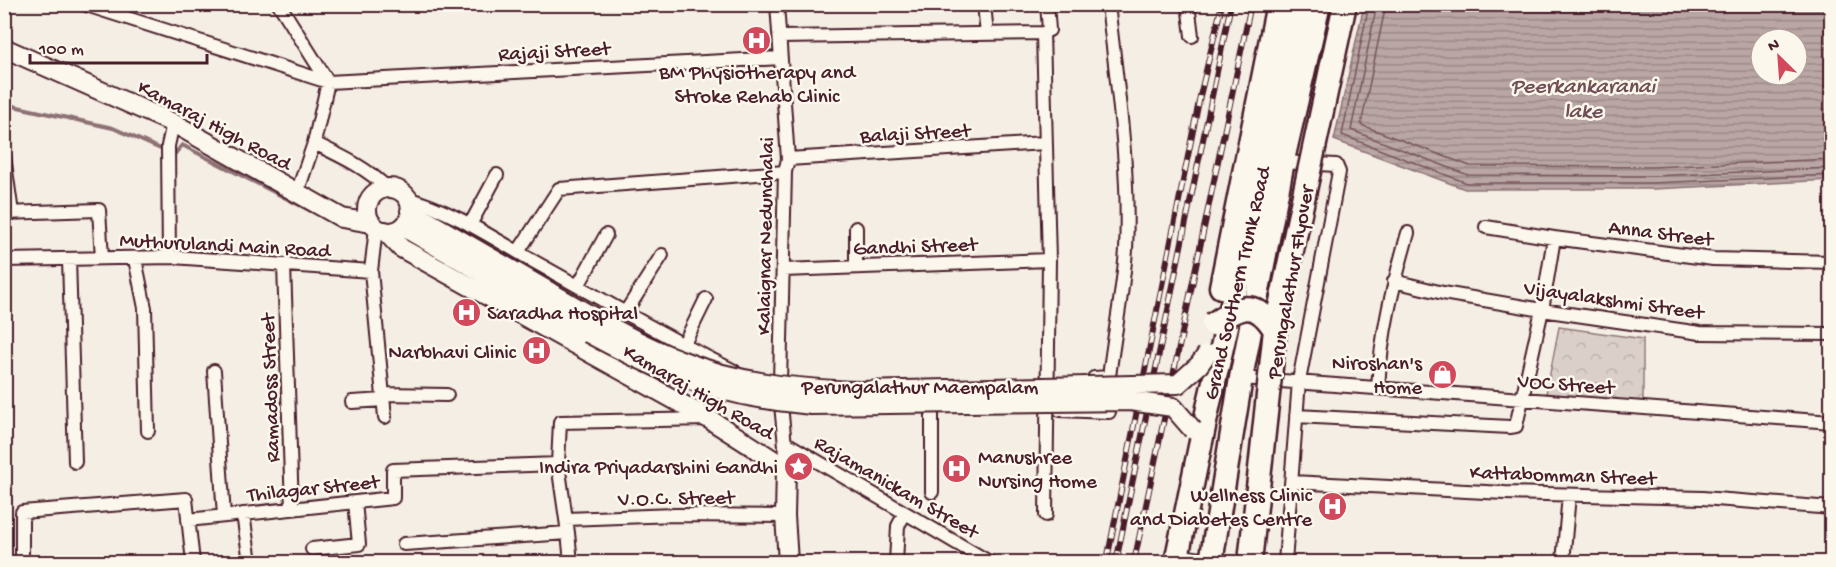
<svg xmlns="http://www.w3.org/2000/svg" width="1836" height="567" font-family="'Gochi Hand',sans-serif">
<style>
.forest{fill:url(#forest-crowns);stroke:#92787a;stroke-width:1.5}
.water{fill:url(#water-rules);stroke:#8d7174;stroke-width:1.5;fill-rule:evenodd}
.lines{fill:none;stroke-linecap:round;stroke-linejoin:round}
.shore{stroke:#77555c;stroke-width:1.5}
.stream{stroke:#8d7174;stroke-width:4}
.street-casing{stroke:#4a1f2b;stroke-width:16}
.secondary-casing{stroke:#4a1f2b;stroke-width:22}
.highway-casing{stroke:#4a1f2b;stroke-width:27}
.street{stroke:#fbf7ec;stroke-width:12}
.secondary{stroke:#fbf7ec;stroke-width:18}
.highway{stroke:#fbf7ec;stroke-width:22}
.rail-casing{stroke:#4a1f2b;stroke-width:6}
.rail{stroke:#fbf7ec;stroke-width:4;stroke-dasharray:11;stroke-linecap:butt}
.secondary-bridge-casing{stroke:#4a1f2b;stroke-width:22;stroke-linecap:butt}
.highway-bridge-casing{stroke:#4a1f2b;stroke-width:27;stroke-linecap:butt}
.secondary-bridge{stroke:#fbf7ec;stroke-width:18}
.highway-bridge{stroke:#fbf7ec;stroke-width:22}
.labels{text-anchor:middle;stroke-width:5;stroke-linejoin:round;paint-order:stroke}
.street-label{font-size:21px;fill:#4a1f2b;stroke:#fbf7ec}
.poi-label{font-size:21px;fill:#4a1f2b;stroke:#fbf7ec;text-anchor:end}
.water-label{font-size:22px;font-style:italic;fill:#714f56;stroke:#fbf7ec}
</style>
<defs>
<pattern id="forest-crowns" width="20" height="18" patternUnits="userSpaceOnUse" patternTransform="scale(1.5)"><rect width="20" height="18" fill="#dbd0c9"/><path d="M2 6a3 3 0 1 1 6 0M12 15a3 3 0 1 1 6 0" fill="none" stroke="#bdb2ad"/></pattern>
<pattern id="water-rules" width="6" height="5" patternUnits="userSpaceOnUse" patternTransform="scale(1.5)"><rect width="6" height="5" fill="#baa7a5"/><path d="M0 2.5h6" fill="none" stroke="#998787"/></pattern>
</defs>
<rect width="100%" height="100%" fill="#f4eee4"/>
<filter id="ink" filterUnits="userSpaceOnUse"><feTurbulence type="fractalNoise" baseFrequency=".0167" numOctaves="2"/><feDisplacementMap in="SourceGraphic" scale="12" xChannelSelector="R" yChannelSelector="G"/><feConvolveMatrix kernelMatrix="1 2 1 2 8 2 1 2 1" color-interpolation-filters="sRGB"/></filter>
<g filter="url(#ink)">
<path class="forest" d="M 1559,327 L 1643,339 L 1643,403 L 1546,394 Z"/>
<path class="water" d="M 1364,5 L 1831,5 L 1831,180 L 1653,189 L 1465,189 L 1334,140 ZM 1761,39 L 1797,39 L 1797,75 L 1761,75 Z"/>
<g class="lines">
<path class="shore" d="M 1369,4 L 1342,135 L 1467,183 L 1652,183 L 1832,175
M 1377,4 L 1351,130 L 1468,175 L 1652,176 L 1832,168
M 1386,4 L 1361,125 L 1470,166 L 1652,167 L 1832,159"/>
<path class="stream" d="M 4,104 L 113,128 L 165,151
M 172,154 L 174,155 L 182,145 L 311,211 L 312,207
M 456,268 L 473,277
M 632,366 L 669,381"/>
<defs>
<path id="street" d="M 83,4 L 328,82 L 781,58
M 279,4 L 328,82 L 314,143 L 297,193
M 777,4 L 788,159 L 785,172 L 780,382 C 780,411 786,439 786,468
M 984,4 L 987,34
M 1188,4 L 1192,36
M 780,37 L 1043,33
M 314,143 C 341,156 367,168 388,189
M 4,156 L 12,213
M 788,159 L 1045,143
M 1283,162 L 1336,165 L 1339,172 L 1299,381 L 1285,562
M 406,198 C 451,210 493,238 533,261 C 600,298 665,337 734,371
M 4,213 L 99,210 L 102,258
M 470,225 L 497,175
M 1486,227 L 1554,238 L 1713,259 L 1832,262
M 376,228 L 371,271 L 385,417
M 518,252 L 559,189 L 785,172
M 169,257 L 168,146 L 173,123
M 69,259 L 75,462
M 135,259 L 145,308 L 148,431
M 4,260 L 173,257 L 371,271
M 284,265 L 292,509
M 856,267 L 856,228
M 783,270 L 1049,260
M 1394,281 L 1443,293 L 1542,310 L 1700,333 L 1832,334
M 578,286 L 606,235
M 625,313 L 662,255
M 683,346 L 706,299
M 214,371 L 224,516
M 1094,378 L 1109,377 C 1114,335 1123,292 1126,250 C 1130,168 1117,86 1108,4
M 1241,378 L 1832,422
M 1378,388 C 1381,333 1393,286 1408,233
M 383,394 L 447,395
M 352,402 L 384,400
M 1060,410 L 1109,412
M 932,412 L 932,492
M 1296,416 L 1510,427 L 1516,426 L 1542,310 L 1554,238
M 786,443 L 989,562
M 1292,482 L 1505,493 L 1702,498 L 1832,508
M 243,514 L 250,562
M 1046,515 L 1049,260 L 1043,33 L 1049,30 L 1047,4
M 566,519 L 675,515 L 785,516
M 188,520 L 393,498 L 393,470 L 558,464
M 404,544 L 568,533
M 312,549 L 359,544 L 355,502
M 22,562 L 22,512 L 186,499 L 193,562
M 571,562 L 568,533 L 558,464 L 560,422 L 709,419
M 896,562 L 898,526 L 905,513
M 1563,562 L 1569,495
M 1831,562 L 1832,562"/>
<path id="secondary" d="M 4,48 L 173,123 L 342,218 L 371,223
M367 210a22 22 0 1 1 44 0a22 22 0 1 1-44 0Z
M 410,211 L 595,318
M 403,227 L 588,333
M 385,231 L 401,248 L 709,419 L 786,468 L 785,516 L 788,562
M 1177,558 L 1201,562"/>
<path id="highway" d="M 1221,287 L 1278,4
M 1176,562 L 1209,403 L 1253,214 L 1268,132 L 1298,4
M 1211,562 L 1241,378 L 1285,151 L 1319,4"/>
</defs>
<use href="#street" class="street-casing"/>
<use href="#secondary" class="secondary-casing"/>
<use href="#highway" class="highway-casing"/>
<use href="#street" class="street"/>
<use href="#secondary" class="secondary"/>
<use href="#highway" class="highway"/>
<defs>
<path id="rail" d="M 1107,560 L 1200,96 L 1222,4
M 1116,562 L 1231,4
M 1134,562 L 1251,4"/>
</defs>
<use href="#rail" class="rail-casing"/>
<use href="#rail" class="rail"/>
<defs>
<path id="secondary-bridge" d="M 595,318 C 622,333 649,348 678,359 C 735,383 799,389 860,391 L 1178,384 L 1199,365 L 1207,354
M 588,333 C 643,363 702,390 765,399 C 780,402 795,403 811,405 L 1130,401 L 1173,407 L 1193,430"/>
<path id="highway-bridge" d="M 1213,324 C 1240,306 1255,298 1275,330
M 1250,562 L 1275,330 L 1345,4"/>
</defs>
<use href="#secondary-bridge" class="secondary-bridge-casing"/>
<use href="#highway-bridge" class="highway-bridge-casing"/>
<use href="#secondary-bridge" class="secondary-bridge"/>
<use href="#highway-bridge" class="highway-bridge"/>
</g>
</g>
<defs>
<symbol id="hospital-disc" viewBox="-11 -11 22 22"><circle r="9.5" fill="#d1495b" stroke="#fbf7ec"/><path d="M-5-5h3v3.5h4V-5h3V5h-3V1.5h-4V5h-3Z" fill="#fff"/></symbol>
<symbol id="shop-disc" viewBox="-11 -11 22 22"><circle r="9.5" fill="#d1495b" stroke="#fbf7ec"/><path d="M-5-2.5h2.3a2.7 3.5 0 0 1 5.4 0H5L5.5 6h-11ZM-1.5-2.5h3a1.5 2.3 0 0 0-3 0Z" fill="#fff"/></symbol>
<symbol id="sight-disc" viewBox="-11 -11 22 22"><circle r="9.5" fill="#d1495b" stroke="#fbf7ec"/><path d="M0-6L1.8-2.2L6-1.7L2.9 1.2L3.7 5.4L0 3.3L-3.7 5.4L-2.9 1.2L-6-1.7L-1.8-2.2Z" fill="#fff"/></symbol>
</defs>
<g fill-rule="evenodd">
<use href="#hospital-disc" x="740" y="24" width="33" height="33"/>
<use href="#hospital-disc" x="450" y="296" width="33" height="33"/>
<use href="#hospital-disc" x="520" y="334" width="33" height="33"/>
<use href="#shop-disc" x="1426" y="358" width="33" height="33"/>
<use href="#sight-disc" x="782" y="450" width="33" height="33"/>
<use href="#hospital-disc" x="940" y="452" width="33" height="33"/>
<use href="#hospital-disc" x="1316" y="490" width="33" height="33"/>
</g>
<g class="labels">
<g class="street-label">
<text transform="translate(554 50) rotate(-3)" y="7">Rajaji Street</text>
<text transform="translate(215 124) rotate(28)" y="7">Kamaraj High Road</text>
<text transform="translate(915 132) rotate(-3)" y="7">Balaji Street</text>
<text transform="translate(1661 232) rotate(7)" y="7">Anna Street</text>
<text transform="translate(764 236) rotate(-89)" y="7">Kalaignar Nedunchalai</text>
<text transform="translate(225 244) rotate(3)" y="7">Muthurulandi Main Road</text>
<text transform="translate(915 245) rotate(-2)" y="7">Gandhi Street</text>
<text transform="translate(1289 282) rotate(-80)" y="7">Perungalathur Flyover</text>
<text transform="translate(1236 283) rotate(-77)" y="7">Grand Southern Trunk Road</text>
<text transform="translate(1614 299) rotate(8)" y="7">Vijayalakshmi Street</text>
<text transform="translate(1566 383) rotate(4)" y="7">VOC Street</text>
<text x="920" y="393">Perungalathur Maempalam</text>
<text transform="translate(269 388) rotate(-92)" y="7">Ramadoss Street</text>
<text transform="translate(699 391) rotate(30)" y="7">Kamaraj High Road</text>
<text transform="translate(1563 474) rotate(2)" y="7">Kattabomman Street</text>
<text transform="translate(897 486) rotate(30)" y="7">Rajamanickam Street</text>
<text transform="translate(313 487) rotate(-6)" y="7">Thilagar Street</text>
<text transform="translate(676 497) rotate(-1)" y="7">V.O.C. Street</text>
</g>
<g class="poi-label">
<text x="757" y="78" text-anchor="middle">BM Physiotherapy and<tspan x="757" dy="24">Stroke Rehab Clinic</tspan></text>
<text x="487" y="319" text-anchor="start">Saradha Hospital</text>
<text x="516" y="358">Narbhavi Clinic</text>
<text x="1422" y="369">Niroshan's<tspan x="1422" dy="24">Home</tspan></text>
<text x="978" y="463" text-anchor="start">Manushree<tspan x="978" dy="24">Nursing Home</tspan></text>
<text x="778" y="473">Indira Priyadarshini Gandhi</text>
<text x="1312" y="501">Wellness Clinic<tspan x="1312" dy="24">and Diabetes Centre</tspan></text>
</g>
<g class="water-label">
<text x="1583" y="92">Peerkankaranai<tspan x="1583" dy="25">lake</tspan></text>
</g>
</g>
<rect width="1836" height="567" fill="none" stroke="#fbf7ec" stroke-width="24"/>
<rect x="12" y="12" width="1812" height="543" fill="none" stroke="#4a1f2b" stroke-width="2" filter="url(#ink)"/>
<g transform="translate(1779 57) rotate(335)"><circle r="28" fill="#fbf7ec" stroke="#b4a19f" stroke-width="1.5"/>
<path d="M0-4.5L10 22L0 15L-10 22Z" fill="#d1495b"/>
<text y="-9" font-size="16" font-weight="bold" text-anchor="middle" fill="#4a1f2b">N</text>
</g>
<path d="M30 54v9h177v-9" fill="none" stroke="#4a1f2b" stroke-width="3"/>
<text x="39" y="54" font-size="18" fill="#4a1f2b" stroke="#fbf7ec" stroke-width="4.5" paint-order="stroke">100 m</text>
</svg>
